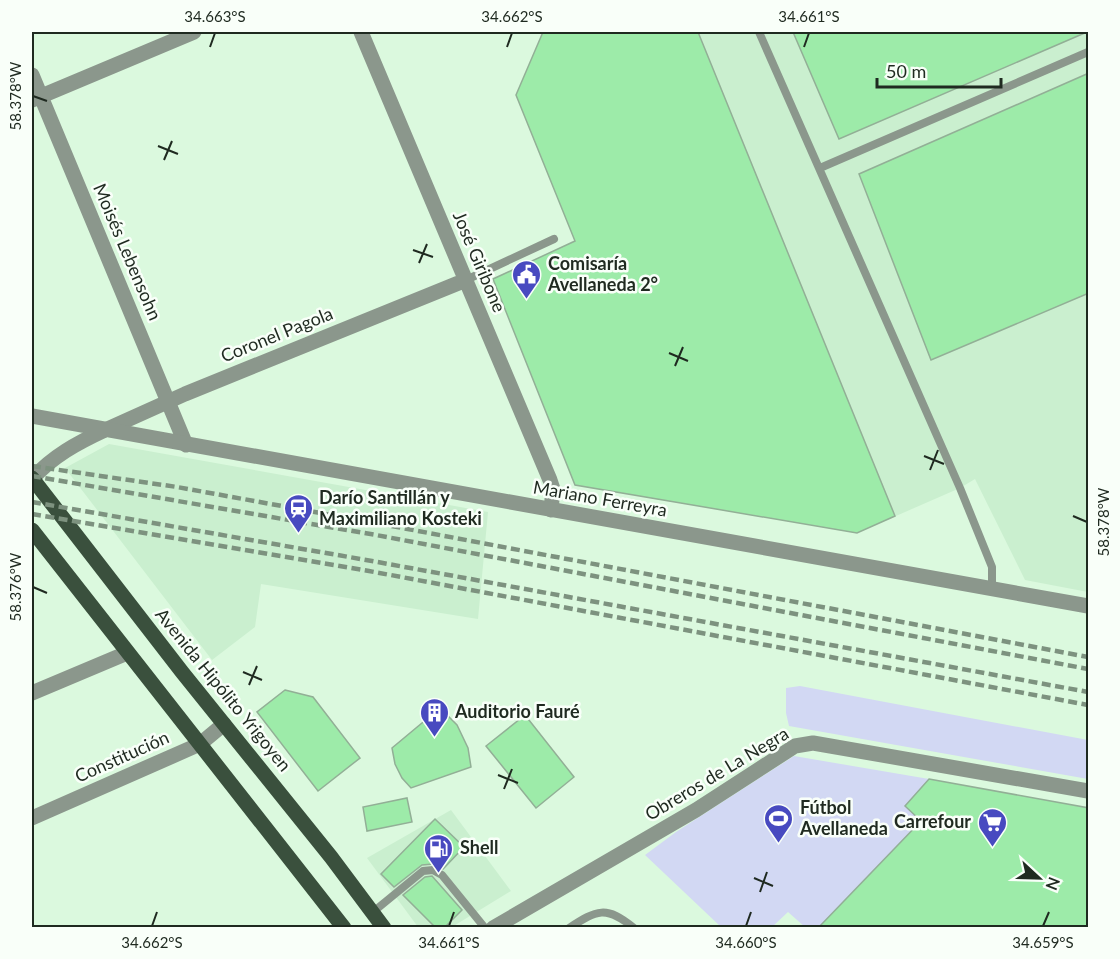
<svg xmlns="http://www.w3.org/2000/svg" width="1120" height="959" font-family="Lato,sans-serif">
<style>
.built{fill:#caefcf}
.green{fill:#d2d8f3}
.building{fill:#9deba9;stroke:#92af96;stroke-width:1.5}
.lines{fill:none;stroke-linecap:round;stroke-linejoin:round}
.service{stroke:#8b978c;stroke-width:8}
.minor{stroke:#8b978c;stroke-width:15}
.tertiary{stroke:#8b978c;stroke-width:15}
.primary{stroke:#3a503d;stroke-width:15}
.rail{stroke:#7d927f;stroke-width:4.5;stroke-dasharray:9 4.5;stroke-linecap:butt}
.ticks{fill:none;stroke:#1f2a20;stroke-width:2}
.labels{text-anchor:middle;stroke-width:5;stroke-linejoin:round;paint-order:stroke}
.street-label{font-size:18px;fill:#1f2a20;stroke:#f9fff9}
.poi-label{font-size:18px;font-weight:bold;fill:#1f2a20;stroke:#f9fff9;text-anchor:start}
.neatline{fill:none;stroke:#1f2a20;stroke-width:2}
.ticks-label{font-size:15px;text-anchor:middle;fill:#1f2a20}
</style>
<rect width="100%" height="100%" fill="#dbf9de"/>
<path class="built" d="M 544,32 L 1088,32 L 1088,592 L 1025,580 L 975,479 L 960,488 L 857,533 L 559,321 L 537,259 L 575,241 L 516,95 Z
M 109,444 L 488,512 L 478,619 L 261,584 L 255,627 L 212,660 L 65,468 Z
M 451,810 L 511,891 L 452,927 L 418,927 L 367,858 Z"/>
<path class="green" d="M 800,686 L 1088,740 L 1088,779 L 789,726 L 786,713 L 786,688 Z
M 794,756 L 929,779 L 905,806 L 921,821 L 819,927 L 805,927 L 788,912 L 772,927 L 721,927 L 645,855 L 676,832 Z"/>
<path class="building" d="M 543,32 L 698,32 L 895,516 L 857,533 L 575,485 L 493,279 L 575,241 L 516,95 Z
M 793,32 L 1087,32 L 839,139 Z
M 1089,73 L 1089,293 L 931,360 L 859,174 Z
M 285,690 L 313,697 L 360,758 L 318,791 L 257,712 Z
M 440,708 L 457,725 L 468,748 L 471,767 L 411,788 L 402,778 L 395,764 L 392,748 Z
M 525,715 L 574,777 L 536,808 L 486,746 Z
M 929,779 L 1089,808 L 1089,927 L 819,927 L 921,821 L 905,806 Z
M 407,798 L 412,822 L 367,831 L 363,807 Z
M 435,819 L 464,847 L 443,869 L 433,864 L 422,865 L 394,887 L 381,874 Z
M 432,876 L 462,910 L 445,927 L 435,927 L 403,895 L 425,877 Z"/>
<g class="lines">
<path class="service" d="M 759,32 L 960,488 L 992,567 L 992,590
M 820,168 L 1088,52
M 466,280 L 554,239
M 373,912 L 423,871 L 433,870 L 442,875 L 485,928
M 569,928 C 597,910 606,905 634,928"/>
<path class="minor" d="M 361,32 L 550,480 L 553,489 L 551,510
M 32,75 L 186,445
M 32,100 L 194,32
M 105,430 L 185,394 L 466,280
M 32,693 L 127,653
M 32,818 L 200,744 L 224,724
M 493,928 L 696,810 L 795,746 L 813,743 L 1088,791"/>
<path class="tertiary" d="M 32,416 L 1088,606
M 32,479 C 53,456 77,443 105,430"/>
<path class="primary" d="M 32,478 L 182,672 L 331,857 L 384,928
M 32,530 L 344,928"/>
<path class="rail" d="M 32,466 L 177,487 L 381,524 L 1088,657
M 32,476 L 376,535 L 1088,669
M 32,502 L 372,561 L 1088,692
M 32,514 L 369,571 L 1088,705"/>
</g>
<path class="ticks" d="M 210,47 L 215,33M 507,47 L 512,33M 804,47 L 809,33M 33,96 L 47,101M 158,146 L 178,154M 164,160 L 172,141M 413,250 L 433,257M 419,263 L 427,244M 669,353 L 688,361M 675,366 L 683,347M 924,456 L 944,464M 930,470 L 938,450M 1073,516 L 1087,522M 33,587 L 47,593M 243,672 L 262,680M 249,685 L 257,666M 498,775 L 518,783M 504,789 L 512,769M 754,878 L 773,886M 760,892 L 767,872M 152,926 L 157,912M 449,926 L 454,912M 746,926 L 751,912M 1043,926 L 1049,912"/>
<defs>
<symbol id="civic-pin" viewBox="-11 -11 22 30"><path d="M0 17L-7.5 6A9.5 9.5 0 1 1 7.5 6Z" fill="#484ac0" stroke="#f9fff9"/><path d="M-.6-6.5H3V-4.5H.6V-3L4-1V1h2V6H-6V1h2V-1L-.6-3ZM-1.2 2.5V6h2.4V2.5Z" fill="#fff"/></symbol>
<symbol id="station-pin" viewBox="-11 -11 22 30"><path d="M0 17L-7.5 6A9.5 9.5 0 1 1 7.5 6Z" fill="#484ac0" stroke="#f9fff9"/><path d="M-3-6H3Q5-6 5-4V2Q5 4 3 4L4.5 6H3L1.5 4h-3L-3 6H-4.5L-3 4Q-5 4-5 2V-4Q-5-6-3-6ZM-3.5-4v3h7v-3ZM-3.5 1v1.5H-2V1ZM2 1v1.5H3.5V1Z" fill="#fff"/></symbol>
<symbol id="building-pin" viewBox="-11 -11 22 30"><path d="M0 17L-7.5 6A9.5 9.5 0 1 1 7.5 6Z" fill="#484ac0" stroke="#f9fff9"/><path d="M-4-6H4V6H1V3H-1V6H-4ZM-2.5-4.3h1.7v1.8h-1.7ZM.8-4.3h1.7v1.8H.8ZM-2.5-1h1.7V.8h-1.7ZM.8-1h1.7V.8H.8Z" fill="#fff"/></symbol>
<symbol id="stadium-pin" viewBox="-11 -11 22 30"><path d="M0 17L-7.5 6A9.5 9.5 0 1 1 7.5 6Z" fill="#484ac0" stroke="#f9fff9"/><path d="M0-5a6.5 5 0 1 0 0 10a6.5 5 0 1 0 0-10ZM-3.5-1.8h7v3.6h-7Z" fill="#fff"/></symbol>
<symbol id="supermarket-pin" viewBox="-11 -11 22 30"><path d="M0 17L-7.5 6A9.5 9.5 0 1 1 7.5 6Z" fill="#484ac0" stroke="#f9fff9"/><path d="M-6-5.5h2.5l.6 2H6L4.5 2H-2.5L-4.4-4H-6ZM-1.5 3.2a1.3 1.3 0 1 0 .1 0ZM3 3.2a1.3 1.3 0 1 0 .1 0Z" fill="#fff"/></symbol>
<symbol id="fuel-pin" viewBox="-11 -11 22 30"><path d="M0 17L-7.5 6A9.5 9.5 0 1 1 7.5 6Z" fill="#484ac0" stroke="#f9fff9"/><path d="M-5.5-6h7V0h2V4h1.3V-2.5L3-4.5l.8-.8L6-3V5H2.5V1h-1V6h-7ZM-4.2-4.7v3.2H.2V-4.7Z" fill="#fff"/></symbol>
</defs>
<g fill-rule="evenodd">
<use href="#civic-pin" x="510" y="258" width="33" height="45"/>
<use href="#station-pin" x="282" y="492" width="33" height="45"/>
<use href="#building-pin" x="418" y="696" width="33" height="45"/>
<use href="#stadium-pin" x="762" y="802" width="33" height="45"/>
<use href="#supermarket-pin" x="976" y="806" width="33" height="45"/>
<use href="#fuel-pin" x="422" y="832" width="33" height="45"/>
</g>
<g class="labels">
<g class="street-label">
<text transform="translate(127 252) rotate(67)" y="6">Moisés Lebensohn</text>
<text transform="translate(479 262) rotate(67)" y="6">José Giribone</text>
<text transform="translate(277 335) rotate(-22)" y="6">Coronel Pagola</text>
<text transform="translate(600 499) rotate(10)" y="6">Mariano Ferreyra</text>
<text transform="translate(223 690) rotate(51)" y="6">Avenida Hipólito Yrigoyen</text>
<text transform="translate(122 757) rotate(-24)" y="6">Constitución</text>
<text transform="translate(717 774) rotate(-31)" y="6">Obreros de La Negra</text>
</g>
<g class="poi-label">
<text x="548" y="270">Comisaría<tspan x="548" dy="21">Avellaneda 2°</tspan></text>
<text x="319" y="504">Darío Santillán y<tspan x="319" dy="21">Maximiliano Kosteki</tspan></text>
<text x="455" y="718">Auditorio Fauré</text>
<text x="800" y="814">Fútbol<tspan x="800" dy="21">Avellaneda</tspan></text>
<text x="971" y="828" text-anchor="end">Carrefour</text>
<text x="460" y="854">Shell</text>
</g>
</g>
<rect width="1120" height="959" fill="none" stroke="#f9fff9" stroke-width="66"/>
<g transform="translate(1039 878) rotate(112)" stroke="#f9fff9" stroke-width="4.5" paint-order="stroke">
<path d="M0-4.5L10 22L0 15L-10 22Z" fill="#1f2a20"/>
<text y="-9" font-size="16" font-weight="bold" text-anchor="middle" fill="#1f2a20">N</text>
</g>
<path d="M877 78v9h124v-9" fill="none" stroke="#1f2a20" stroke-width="3"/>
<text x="886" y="78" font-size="18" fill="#1f2a20" stroke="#f9fff9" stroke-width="4.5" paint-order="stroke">50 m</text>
<rect x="33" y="33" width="1054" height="893" class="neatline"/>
<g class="ticks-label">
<text x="215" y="22">34.663°S</text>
<text x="512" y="22">34.662°S</text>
<text x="809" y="22">34.661°S</text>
<text transform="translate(16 96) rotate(-90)" y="5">58.378°W</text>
<text transform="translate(1104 522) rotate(-90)" y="5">58.378°W</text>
<text transform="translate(16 587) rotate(-90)" y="5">58.376°W</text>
<text x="152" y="948">34.662°S</text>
<text x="449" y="948">34.661°S</text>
<text x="746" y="948">34.660°S</text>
<text x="1043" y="948">34.659°S</text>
</g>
</svg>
